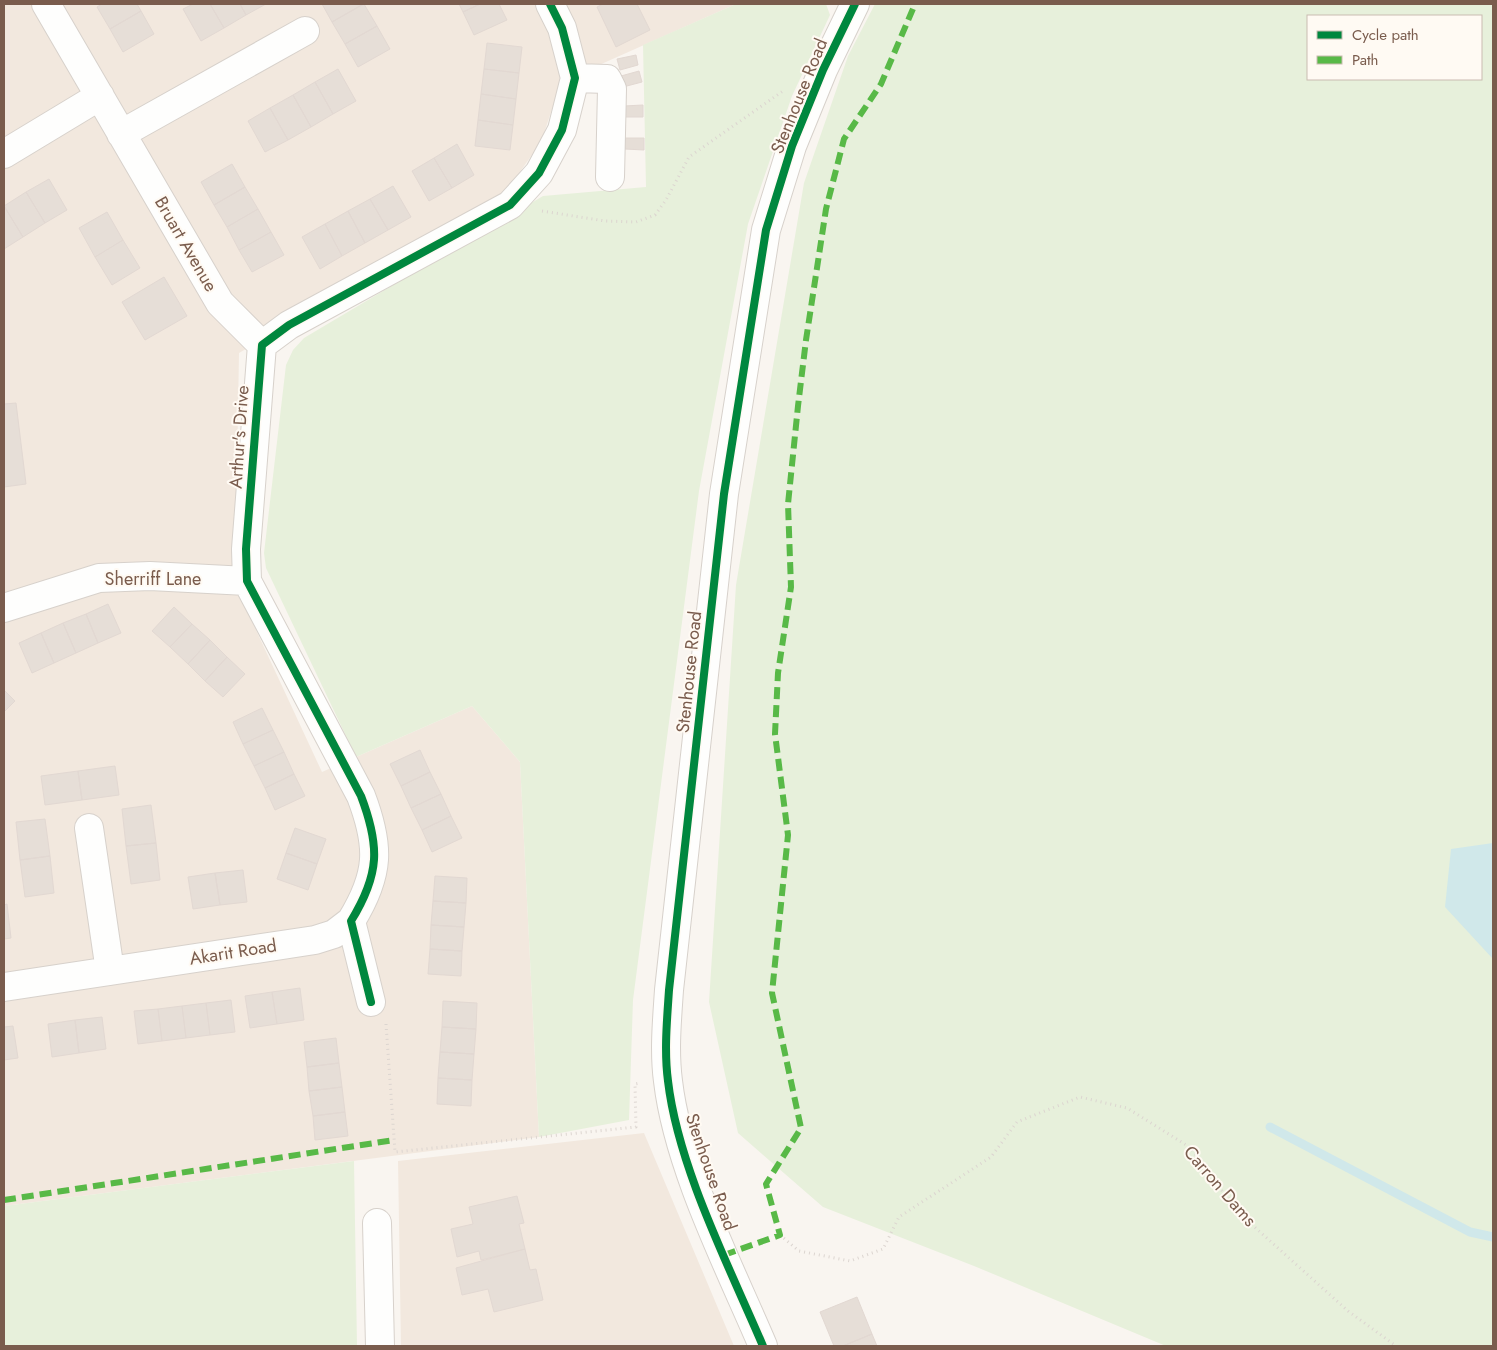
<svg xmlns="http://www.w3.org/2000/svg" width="1497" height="1350" viewBox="0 0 1497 1350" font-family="Jost,sans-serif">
<rect width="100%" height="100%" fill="#f9f5f0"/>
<path fill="#f2e8de" d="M4 4H736L561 82 541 142 500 200 239 353 235 585 322 772 472 706 520 762 539 1137 4 1206Z
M644 1133 734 1346H401L398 1161Z"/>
<path fill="#e7f0db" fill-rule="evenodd" d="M736 4H826L830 15 792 96 748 224 699 491 633 1000 629 1120 539 1137 520 762 472 706 356 757 266 568 264 553 286 365 293 350 304 338 543 196 646 187 643 45Z
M875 4H1493V1346H1166L974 1266 823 1207 738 1133 709 1002 736 585 804 183 848 56ZM1308 16H1481V79H1308Z
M354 1161 357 1346H4V1206Z"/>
<path fill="#d0e8ea" d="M1493 843V959L1445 907 1451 849Z"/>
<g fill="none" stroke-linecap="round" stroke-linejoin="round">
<path stroke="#d0e8ea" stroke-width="9" d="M1270 1127 1470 1232 1493 1237"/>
</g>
<path fill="#e6ded7" stroke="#e2d8d2" d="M102 4H137L141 11 110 29 97 7Z
M193 4H210L224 28 201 41 183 9Z
M210 4H240L246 15 224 28Z
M240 4H266L246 15Z
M322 4H363L332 22Z
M364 4 377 26 345 44 332 22Z
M459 4H480L463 12Z
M480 4H499L507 20 474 35 463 12Z
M603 4H637L650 30 616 47 597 7Z
M141 11 154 34 123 52 110 29Z
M377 26 390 49 358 67 345 44Z
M487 43 522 47 519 73 484 69Z
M636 55 638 65 620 70 617 59Z
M338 69 356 101 333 114 315 82Z
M484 69 519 73 516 99 481 94Z
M639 71 642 82 623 87 621 76Z
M315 82 333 114 311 127 293 95Z
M481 94 516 99 513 125 478 120Z
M293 95 311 127 288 140 270 108Z
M643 105V117H624V106Z
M270 108 288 140 265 152 248 121Z
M478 120 513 125 510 150 475 146Z
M625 138H644V150L625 149Z
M457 144 474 175 452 188 434 158Z
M434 158 452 188 429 201 412 171Z
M232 164 245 187 214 205 201 182Z
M49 179 67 210 45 223 26 192Z
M393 186 411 217 388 230 370 199Z
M245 187 258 209 227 227 214 205Z
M26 192 45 223 23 237 4 206Z
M370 199 388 230 365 243 348 211Z
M4 206 23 237 4 249Z
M258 209 271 232 239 250 227 227Z
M348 211 365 243 342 256 325 224Z
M107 212 123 240 95 257 79 228Z
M325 224 342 256 320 269 302 237Z
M271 232 284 255 252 272 239 250Z
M123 240 140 268 112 285 95 257Z
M164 277 187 316 145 340 122 302Z
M16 403 26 484 4 487V404Z
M108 604 121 633 98 643 86 614Z
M174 607 192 624 170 647 152 631Z
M86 614 98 643 76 653 63 623Z
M63 623 76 653 54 663 41 633Z
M192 624 210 640 188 664 170 647Z
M41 633 54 663 32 673 19 643Z
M210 640 227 657 205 681 188 664Z
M227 657 245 674 223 697 205 681Z
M4 690 15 701 4 712Z
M262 708 273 730 243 744 233 722Z
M273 730 284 752 254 766 243 744Z
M420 750 430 772 401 786 390 764Z
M284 752 294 774 265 788 254 766Z
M115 766 119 795 82 800 78 771Z
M78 771 82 800 45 805 41 776Z
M430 772 441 794 411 808 401 786Z
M294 774 305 796 275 810 265 788Z
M441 794 451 816 422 830 411 808Z
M151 805 156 843 126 846 122 809Z
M451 816 462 838 432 852 422 830Z
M45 819 50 856 20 860 16 822Z
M295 828 326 839 317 864 286 853Z
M156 843 160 880 131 884 126 846Z
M286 853 317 864 308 890 277 879Z
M50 856 54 893 25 897 20 860Z
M243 870 247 902 220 905 215 873Z
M215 873 220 905 193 909 188 877Z
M435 876 467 878 466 903 433 901Z
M433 901 466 903 464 927 431 925Z
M7 904 11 938 4 939V905Z
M431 925 464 927 462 951 430 949Z
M430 949 462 951 461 976 428 974Z
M300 988 304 1020 277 1024 272 992Z
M272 992 277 1024 250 1028 245 996Z
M231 1000 235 1032 210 1035 206 1003Z
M443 1001 477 1003 476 1029 442 1027Z
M206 1003 210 1035 186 1038 182 1006Z
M182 1006 186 1038 162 1041 158 1009Z
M158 1009 162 1041 138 1044 134 1011Z
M102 1017 106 1049 79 1053 75 1020Z
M75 1020 79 1053 52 1057 48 1024Z
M13 1026 18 1058 4 1060V1027Z
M442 1027 476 1029 474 1054 440 1052Z
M336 1038 339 1063 307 1067 304 1042Z
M440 1052 474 1054 472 1080 438 1078Z
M339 1063 342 1087 309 1091 307 1067Z
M438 1078 472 1080 471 1106 437 1104Z
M342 1087 345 1112 313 1116 309 1091Z
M345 1112 348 1136 315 1140 313 1116Z
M517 1196 524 1223 519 1224 525 1249 481 1260 479 1251 457 1257 451 1229 473 1224 469 1207Z
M525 1249 530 1270 536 1269 543 1300 494 1312 488 1289 462 1295 456 1268Z
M857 1297 872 1334 843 1346H834L820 1312Z
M872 1334 877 1346H843Z"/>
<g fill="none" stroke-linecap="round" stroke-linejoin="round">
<g stroke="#d7d1cb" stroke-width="30">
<path id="minor" d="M46 4 220 303 262 345
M575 78 607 79 612 89 610 177
M121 134 305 31
M4 154 100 96
M4 608 99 578 150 576 247 581
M89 828 110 971
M4 987 315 940 334 934 351 921
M371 1002 351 921C380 874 380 846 361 796L247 581 246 549 262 345 289 325 510 205 539 173 562 130 575 78 562 28 550 4
M377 1223 380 1346
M763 1346C729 1266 678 1167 668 1081 664 1051 667 1020 669 990L724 494 766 230 792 146 823 70 855 4"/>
</g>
<path stroke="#dcd5d0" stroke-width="3" stroke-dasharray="1 4" stroke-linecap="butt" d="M542 211 605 221 636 222 655 215 666 200 689 157 783 91
M386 1024 395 1152 636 1127 635 1084 640 1083
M780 1235 799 1251 850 1261 883 1249 899 1217 991 1157 1017 1122 1080 1097 1127 1108 1191 1148 1210 1177 1249 1222 1348 1311 1396 1346"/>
<use href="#minor" stroke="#fefefd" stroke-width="28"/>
<path stroke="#58b947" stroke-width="6" stroke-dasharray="12 6" stroke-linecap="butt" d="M4 1200 394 1140
M724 1255 780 1235 766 1184 801 1128 772 993 788 835 775 734 778 673 791 587 788 504 798 406 806 340 826 209 844 139 881 84 915 4"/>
<g stroke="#fffaf3" stroke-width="11">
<path id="cycleway" d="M371 1002 351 921C380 874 380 846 361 796L247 581 246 549 262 345 289 325 510 205 539 173 562 130 575 78 562 28 550 4
M763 1346C729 1266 678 1167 668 1081 664 1051 667 1020 669 990L724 494 766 230 792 146 823 70 855 4"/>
</g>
<use href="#cycleway" stroke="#00873e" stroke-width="8"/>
</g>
<g text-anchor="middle" stroke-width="4" stroke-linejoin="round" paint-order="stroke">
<g font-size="18" fill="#7a5c4d" stroke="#fffaf3">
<text transform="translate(799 96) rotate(-68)" y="6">Stenhouse Road</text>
<text transform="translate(186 244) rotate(60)" y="6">Bruart Avenue</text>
<text transform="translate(239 437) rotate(-86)" y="6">Arthur's Drive</text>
<text x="153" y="585">Sherriff Lane</text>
<text transform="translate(689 672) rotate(-84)" y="6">Stenhouse Road</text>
<text transform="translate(233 952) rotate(-9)" y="6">Akarit Road</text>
<text transform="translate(711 1172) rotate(71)" y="6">Stenhouse Road</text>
<text transform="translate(1220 1186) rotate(49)" y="6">Carron Dams</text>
</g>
</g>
<rect width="1497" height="1350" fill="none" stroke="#7a5c4d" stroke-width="10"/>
<rect x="1307" y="15" width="175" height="65" fill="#fffaf3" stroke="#cabbb1"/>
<rect x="1317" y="31" width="25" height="8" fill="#00873e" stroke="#cabbb1"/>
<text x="1352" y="40" font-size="15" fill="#7a5c4d">Cycle path</text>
<rect x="1317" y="56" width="25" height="8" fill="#58b947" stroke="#cabbb1"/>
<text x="1352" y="65" font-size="15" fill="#7a5c4d">Path</text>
</svg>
